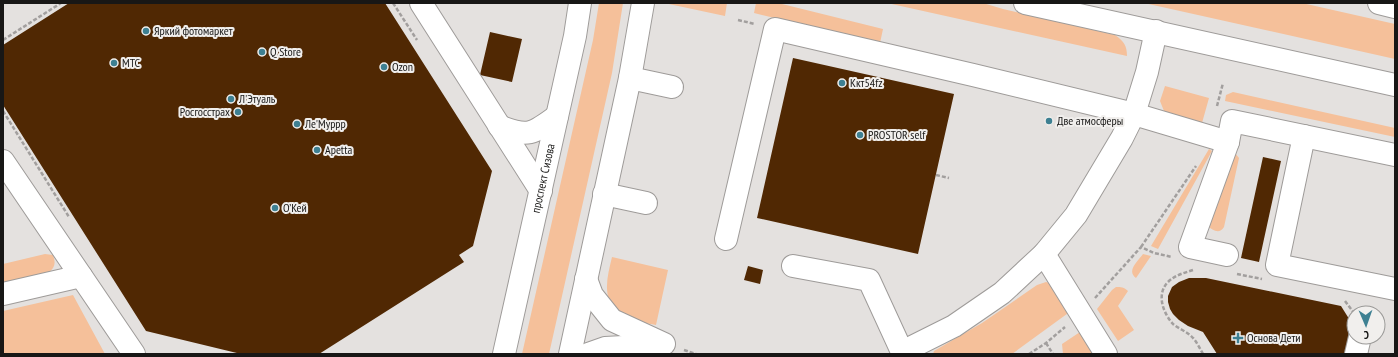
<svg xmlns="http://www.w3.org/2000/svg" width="1398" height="357" viewBox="0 0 1398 357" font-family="'PT Sans Narrow',sans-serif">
<rect width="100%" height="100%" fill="#e4e1df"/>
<path fill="#f5c09a" d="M599 3H623L612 73 549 354H522L593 40Z
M664 3H727L725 16Z
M756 3H778L883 29 880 43 754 13Z
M887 3H983L1003 9 1115 35C1124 41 1127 46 1127 56Z
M1144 3H1302L1395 24V59Z
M1165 86 1209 98 1202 123 1169 114 1164 111 1160 101Z
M1233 92 1395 128V137L1225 101 1226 95Z
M1209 149 1212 151 1158 249 1151 246Z
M1235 153 1239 158 1224 227C1219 235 1213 230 1207 226Z
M45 254 53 255C56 263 55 268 48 273L3 284V264Z
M1143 254 1151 256 1136 278C1126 271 1138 261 1143 254Z
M612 257 668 270 656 325C647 323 636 323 628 319 600 304 606 282 612 257Z
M1046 282 1055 285 1071 311 1012 354H933L934 351 982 323 1037 285Z
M1116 287C1121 287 1124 287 1128 291L1118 306 1134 330 1118 341 1097 309 1112 290Z
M73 295 105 354H3V311Z
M1083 330 1097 354H1063L1062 344Z"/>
<path fill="#502803" d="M69 3H385L492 171 473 246 459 255 464 262 319 354H241L146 331 3 105V45Z
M490 32 522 39 512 82 480 75Z
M793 58 954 94 918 254 757 218Z
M1263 157 1281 161 1259 262 1241 258Z
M748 266 763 270 760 284 744 280Z
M1189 278H1206L1341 306 1351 322 1345 354H1217L1203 332 1188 326 1179 320 1173 314 1170 309 1168 302V296L1172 287 1179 282Z"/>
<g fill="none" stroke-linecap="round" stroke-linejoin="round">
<g stroke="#9e9b99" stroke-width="24">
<g id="minor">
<path d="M421 3 541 191"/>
<path d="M1025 3 1395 85"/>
<path d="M630 78 672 87"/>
<path d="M499 126C528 138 533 134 557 116"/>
<path d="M1304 136 1277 265 1395 289"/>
<path d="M3 161 134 354"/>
<path d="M604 194 646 203"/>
<path d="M726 239 775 29 973 75 1134 114 1228 142"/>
<path d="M1044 254 1106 354"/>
<path d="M1227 255 1190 247 1228 142 1232 121 1395 155"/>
<path d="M793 266 869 280 903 354"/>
<path d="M586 279 592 295 612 320 664 344"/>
<path d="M3 294 81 276"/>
<path d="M902 352 954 326 1002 293 1044 254 1076 215 1122 138 1134 114 1147 72 1156 31"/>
<path id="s1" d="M504 354 575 36 580 3"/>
<path d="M570 354 630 78 643 3"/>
<path d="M588 354 605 348 662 345"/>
<path d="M1356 354 1360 337"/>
</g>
</g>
<g stroke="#9e9b99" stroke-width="24">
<path id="major" d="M1379 3 1395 7"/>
</g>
<path stroke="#a29f9e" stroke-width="2.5" stroke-dasharray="4 2" stroke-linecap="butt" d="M393 3 417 40
M738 20 755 24
M3 40 61 3
M1217 106 1223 83
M3 111 69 217
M936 175 949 178
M1141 247 1196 166
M1193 270C1184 273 1175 275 1168 282 1156 294 1163 313 1173 324 1179 329 1188 332 1193 338 1197 342 1200 349 1203 354
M1237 274 1262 279
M1095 298 1141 247 1154 253 1172 257
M1345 301 1354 313
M1046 343 1053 354
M684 350 696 354
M1029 354 1046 343 1065 327"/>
<use href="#minor" stroke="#fff" stroke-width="22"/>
<use href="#major" stroke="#fff" stroke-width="22"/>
</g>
<g fill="#3e8092" stroke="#f1efed" stroke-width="1.5">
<circle cx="146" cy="31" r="4"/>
<circle cx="262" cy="52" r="4"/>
<circle cx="114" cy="63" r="4"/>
<circle cx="384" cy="67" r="4"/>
<circle cx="842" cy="83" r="4"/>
<circle cx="231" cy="99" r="4"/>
<circle cx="238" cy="112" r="4"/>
<circle cx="1049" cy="121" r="4"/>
<circle cx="297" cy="124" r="4"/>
<circle cx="860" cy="135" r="4"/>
<circle cx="317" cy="150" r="4"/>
<circle cx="275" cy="208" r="4"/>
<path d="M1236 332h4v4h4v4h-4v4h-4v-4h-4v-4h4z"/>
</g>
<g text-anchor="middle" stroke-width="4" stroke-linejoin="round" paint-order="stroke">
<g font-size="12" fill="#181716" stroke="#f1efed" text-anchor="start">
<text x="154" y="35">Яркий фотомаркет</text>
<text x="270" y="56">Q Store</text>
<text x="122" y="67">МТС</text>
<text x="392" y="71">Ozon</text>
<text x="850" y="87">Kкт54fz</text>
<text x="239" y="103">Л'Этуаль</text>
<text x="230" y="116" text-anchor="end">Росгосстрах</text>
<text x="1057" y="125">Две атмосферы</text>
<text x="305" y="128">Ле'Муррр</text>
<text x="868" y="139">PROSTOR self</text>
<text x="325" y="154">Apetta</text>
<text x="283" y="212">О’Кей</text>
<text x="1247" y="342">Основа Дети</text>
</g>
<g font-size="12" fill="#181716" stroke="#f1efed">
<text dy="4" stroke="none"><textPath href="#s1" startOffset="180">проспект Сизова</textPath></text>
</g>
</g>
<rect width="1398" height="357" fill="none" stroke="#181716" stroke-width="8"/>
<g transform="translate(1366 325) rotate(178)"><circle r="19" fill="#f1efed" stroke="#9a9997"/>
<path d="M0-3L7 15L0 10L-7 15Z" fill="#3e8092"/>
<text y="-6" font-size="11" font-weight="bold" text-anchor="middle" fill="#181716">С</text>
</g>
</svg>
